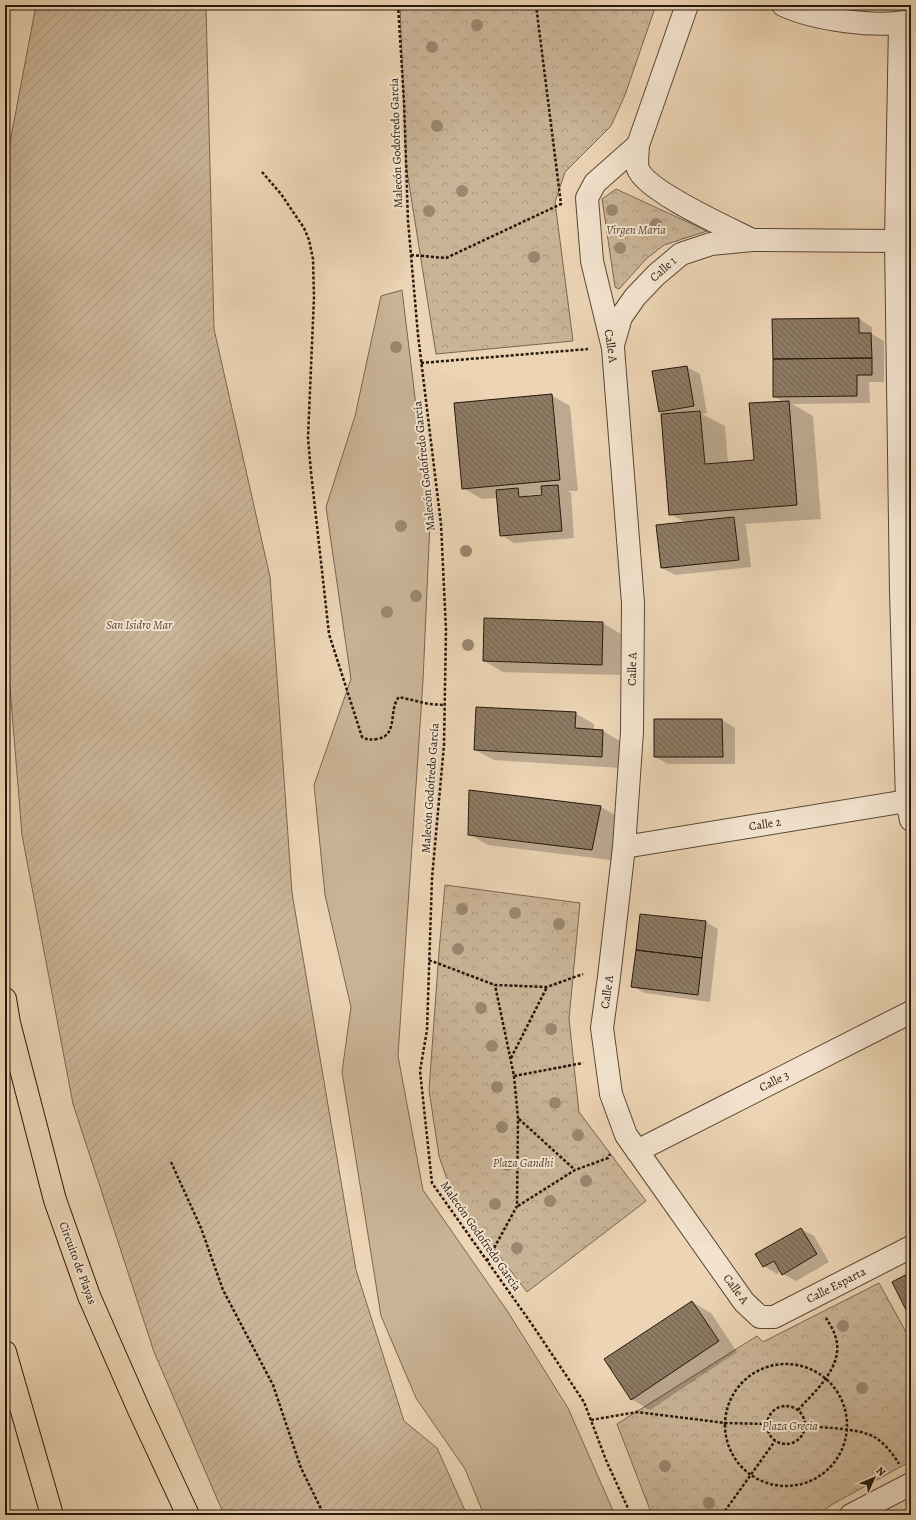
<svg xmlns="http://www.w3.org/2000/svg" width="916" height="1520" viewBox="0 0 916 1520" font-family="Alegreya,serif">
<defs>
<pattern id="park-crowns" width="20" height="18" patternUnits="userSpaceOnUse"><rect width="20" height="18" fill="#cab497"/><path d="M2 6a3 3 0 1 1 6 0M12 15a3 3 0 1 1 6 0" fill="none" stroke="#ad9a81"/></pattern>
<pattern id="garden-furrows" width="10" height="10" patternUnits="userSpaceOnUse"><rect width="10" height="10" fill="#cab497"/><path d="M-1 1l2-2M0 10L10 0M9 11l2-2" fill="none" stroke="#ad9a81"/></pattern>
<pattern id="building-back-hatch" width="6" height="6" patternUnits="userSpaceOnUse"><rect width="6" height="6" fill="#8d7a63"/><path d="M-1 5l2 2M0 0l6 6M5-1l2 2" fill="none" stroke="#736350"/></pattern>
</defs>
<rect width="100%" height="100%" fill="#ecd4b4"/>
<filter id="stains"><feTurbulence type="fractalNoise" baseFrequency=".005" numOctaves="4"/><feColorMatrix values="0 0 0 0 .2 0 0 0 0 .09 0 0 0 0 .02 0 0 0 .5 -.17"/></filter>
<radialGradient id="worn" r=".72"><stop offset=".6" stop-color="#630" stop-opacity="0"/><stop offset="1" stop-color="#630" stop-opacity=".3"/></radialGradient>
<path fill="#cab497" stroke="#786652" d="M402 290 430 522 423 681 398 1056 423 1190 508 1312 568 1408 615 1515H484L465 1469 416 1398 381 1316 342 1072 351 1007 325 895 314 785 351 679 326 507 355 416 381 296Z"/>
<path fill="url(#park-crowns)" stroke="#786652" d="M400 5H656L625 95 611 126 565 172 555 202 573 341 436 354 406 165Z
M856 5H911V7L895 9Z
M616 189 707 231 664 245 646 259 619 289 615 287 602 199Z
M445 885 580 903 569 1019 579 1112 646 1201 527 1292 452 1194 439 1156 429 1090 439 952Z
M879 1283 911 1341V1461L831 1505 818 1515H652L617 1424 757 1336 763 1342Z"/>
<path fill="url(#garden-furrows)" stroke="#786652" d="M36 5H206L214 329 270 577 292 893 356 1270 404 1421 437 1448 467 1515H224L154 1352 73 1104 22 835 5 626V169Z"/>
<path fill="#0003" fill-rule="evenodd" d="M859 319 872 327V334L884 341V382H869L870 403 792 404 813 416 821 519 744 524 746 526 751 567 675 575 662 568 687 523 670 514 666 415 660 411 653 372 687 367 700 374 707 413 702 414 725 426 728 463 755 461 784 402 774 397Z
M551 395 570 406 578 491H568L571 493 574 538 514 543 501 535 498 498 482 499 463 488ZM543 494V496L531 497 528 495Z
M602 623 621 634 620 675 503 672 484 661Z
M575 713 594 724V730L603 731 622 742 620 768 494 760 475 750Z
M722 720 735 728V764H668L655 757Z
M470 791 601 807 620 818 611 860 488 845 469 834Z
M706 922 718 929 710 1002 645 993 632 986Z
M801 1229 814 1236 829 1262 796 1281 783 1274 781 1271 777 1274 764 1266Z
M692 1302 711 1313 737 1352 650 1410 631 1399Z"/>
<path fill="url(#building-back-hatch)" stroke="#26190c" d="M859 318V333H871L872 358 773 359 772 319Z
M872 358V375H857V396L773 397V359Z
M687 366 694 406 659 412 652 371Z
M552 394 560 480 462 489 454 403Z
M789 401 797 505 669 515 661 414 700 411 705 464 754 460 749 403Z
M558 485 562 531 500 536 496 490 518 488 519 497 542 495 541 486Z
M734 517 739 560 661 568 656 525Z
M484 618 603 622 602 665 483 661Z
M476 707 576 712 575 728 603 730 602 757 474 750Z
M654 719H722L723 757H654Z
M469 790 601 806 592 850 468 835Z
M640 914 706 921 702 958 636 950Z
M636 950 702 958 698 995 631 987Z
M801 1228 817 1254 782 1275 774 1261 763 1267 755 1254Z
M911 1272V1320L892 1282Z
M692 1301 719 1341 631 1400 604 1359Z"/>
<g fill="none" stroke-linecap="round" stroke-linejoin="round">
<g stroke="#584836" stroke-width="24">
<path id="minor" d="M687 5 638 145 595 183 587 198 592 261 613 348 633 603 632 732 624 847 609 977 602 1028 611 1094 626 1135 744 1302 760 1317H774L911 1247
M783 5C815 20 876 28 911 21
M900 24 896 241 901 593 907 801 911 820
M638 145C638 152 636 163 638 169 647 192 729 228 752 240
M613 345 621 317 635 297 656 275 681 254 711 244 752 240 896 241
M624 847 907 801
M637 1151 911 1012
M851 1515 911 1484"/>
</g>
<g stroke="#26190c" stroke-width="24">
<path id="highway" d="M5 999 9 1023 55 1200 89 1296 139 1410 188 1515
M5 1352 52 1515"/>
</g>
<path stroke="#26190c" stroke-width="2.5" stroke-dasharray="3 2" stroke-linecap="butt" d="M398 5 404 102 408 221 418 335 441 524 446 630 444 745 432 878 427 1030 420 1071 432 1183 531 1323 584 1402 606 1460 631 1515
M262 172 281 194 304 228 309 240 313 259 314 297 308 438 311 472 329 634 362 737C368 740 371 740 377 739 399 736 388 709 399 697L429 704 444 705
M411 255 446 258 561 204 536 5
M421 363 588 349
M429 960 495 985 547 987 583 974
M511 1058 547 987
M514 1076 583 1063
M519 1119 575 1170
M171 1162 201 1228 223 1290 273 1385 301 1468 324 1515
M518 1206 575 1170 608 1158 610 1154
M487 1261 517 1206 518 1118 514 1076 495 985
M725 1425a61 61 0 1 1 122 0a61 61 0 1 1-122 0Z
M767 1425a19 19 0 1 1 38 0a19 19 0 1 1-38 0Z
M798 1410C815 1391 846 1365 835 1335 833 1329 829 1323 826 1318
M591 1420 637 1412 725 1423 768 1424
M805 1426C824 1428 861 1428 876 1438 885 1444 894 1455 899 1464
M722 1515 775 1441"/>
<use href="#minor" stroke="#f3e3ce" stroke-width="22"/>
<use href="#highway" stroke="#ecd4b4" stroke-width="22"/>
</g>
<g fill="#9a876f">
<circle cx="477" cy="25" r="6"/>
<circle cx="432" cy="47" r="6"/>
<circle cx="437" cy="126" r="6"/>
<circle cx="462" cy="191" r="6"/>
<circle cx="612" cy="210" r="6"/>
<circle cx="429" cy="211" r="6"/>
<circle cx="656" cy="224" r="6"/>
<circle cx="620" cy="248" r="6"/>
<circle cx="534" cy="257" r="6"/>
<circle cx="396" cy="347" r="6"/>
<circle cx="401" cy="526" r="6"/>
<circle cx="466" cy="551" r="6"/>
<circle cx="416" cy="596" r="6"/>
<circle cx="387" cy="612" r="6"/>
<circle cx="468" cy="645" r="6"/>
<circle cx="462" cy="909" r="6"/>
<circle cx="515" cy="913" r="6"/>
<circle cx="559" cy="924" r="6"/>
<circle cx="458" cy="949" r="6"/>
<circle cx="481" cy="1008" r="6"/>
<circle cx="551" cy="1029" r="6"/>
<circle cx="492" cy="1046" r="6"/>
<circle cx="497" cy="1087" r="6"/>
<circle cx="555" cy="1103" r="6"/>
<circle cx="502" cy="1127" r="6"/>
<circle cx="578" cy="1135" r="6"/>
<circle cx="507" cy="1165" r="6"/>
<circle cx="586" cy="1181" r="6"/>
<circle cx="550" cy="1201" r="6"/>
<circle cx="495" cy="1204" r="6"/>
<circle cx="517" cy="1248" r="6"/>
<circle cx="843" cy="1326" r="6"/>
<circle cx="862" cy="1388" r="6"/>
<circle cx="665" cy="1466" r="6"/>
<circle cx="709" cy="1503" r="6"/>
</g>
<g text-anchor="middle" stroke-width="4" stroke-linejoin="round" paint-order="stroke">
<g font-size="12" fill="#26190c" stroke="#f3e3ce">
<text transform="translate(396 143) rotate(-92)" y="4">Malecón Godofredo García</text>
<text transform="translate(663 269) rotate(-42)" y="4">Calle 1</text>
<text transform="translate(611 346) rotate(81)" y="4">Calle A</text>
<text transform="translate(424 466) rotate(-96)" y="4">Malecón Godofredo García</text>
<text transform="translate(632 669) rotate(-89)" y="4">Calle A</text>
<text transform="translate(430 788) rotate(-86)" y="4">Malecón Godofredo García</text>
<text transform="translate(765 824) rotate(-9)" y="4">Calle 2</text>
<text transform="translate(607 992) rotate(-82)" y="4">Calle A</text>
<text transform="translate(774 1081) rotate(-27)" y="4">Calle 3</text>
<text transform="translate(481 1236) rotate(55)" y="4">Malecón Godofredo García</text>
<text transform="translate(78 1263) rotate(70)" y="4">Circuito de Playas</text>
<text transform="translate(836 1285) rotate(-27)" y="4">Calle Esparta</text>
<text transform="translate(736 1289) rotate(53)" y="4">Calle A</text>
</g>
<g font-size="12" font-style="italic" fill="#574836" stroke="#f3e3ce">
<text x="636" y="234">Virgen Maria</text>
<text x="139" y="629">San Isidro Mar</text>
<text x="523" y="1167">Plaza Gandhi</text>
<text x="790" y="1430">Plaza Grecia</text>
</g>
</g>
<rect width="916" height="1520" fill="none" stroke="#ecd4b4" stroke-width="20"/>
<rect x="6" y="6" width="904" height="1508" fill="none" stroke="#26190c" stroke-width="2"/>
<rect x="10" y="10" width="896" height="1500" fill="none" stroke="#26190c"/>
<g transform="translate(874 1478) rotate(46)" stroke="#f3e3ce" stroke-width="3" paint-order="stroke">
<path d="M0-3L7 15L0 10L-7 15Z" fill="#26190c"/>
<text y="-6" font-size="11" font-weight="bold" text-anchor="middle" fill="#26190c">N</text>
</g>
<rect width="100%" height="100%" filter="url(#stains)"/>
<rect width="100%" height="100%" fill="url(#worn)"/>
</svg>
